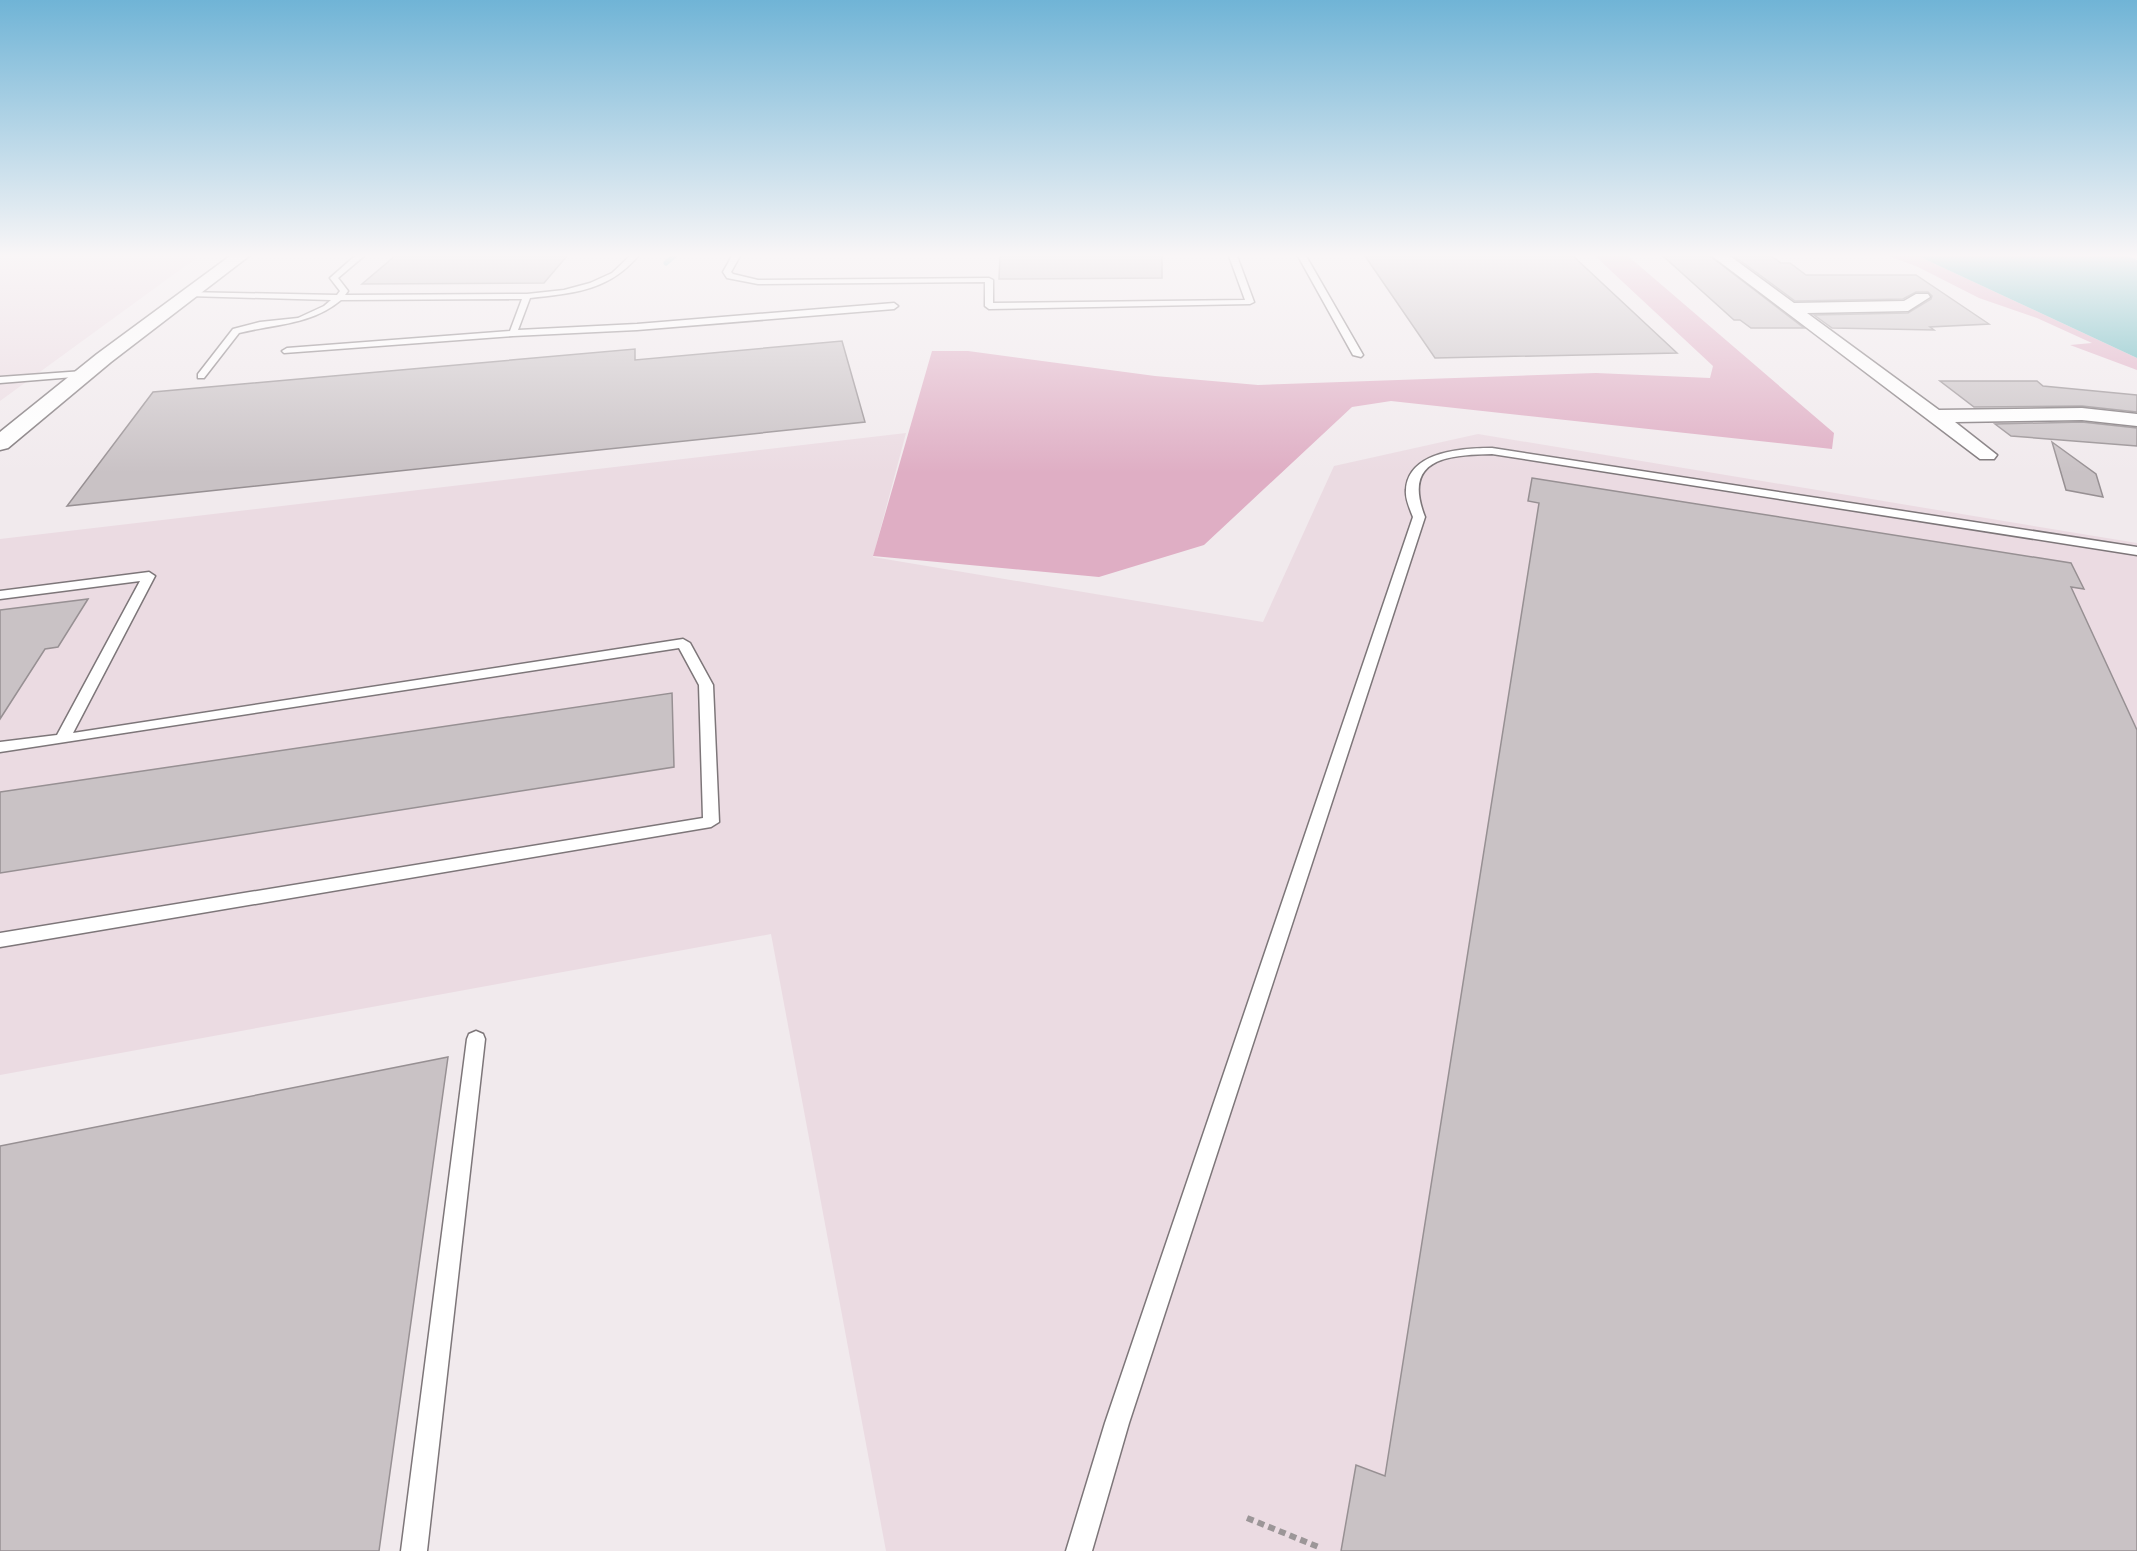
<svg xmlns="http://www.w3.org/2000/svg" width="2137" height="1551" viewBox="0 0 2137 1551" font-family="'Varela Round',sans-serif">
<rect width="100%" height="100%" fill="#f1eaed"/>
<path fill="#ebdbe2" d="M0 256H199L0 401Z
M906 433 873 557 1263 622 1334 466 1478 434 2137 543V1551H886L771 934 0 1075V539Z"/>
<path fill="#dfaec4" d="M1595 256H1628L1834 433 1832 449 1391 401 1352 407 1204 545 1099 577 873 556 932 351H968L1155 376 1258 385 1596 373 1710 378 1713 366Z
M1889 256H1918L2137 358V370L2070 345 2092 343 2037 318 1979 298 1918 267Z"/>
<path fill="#5db5bb" d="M1918 256H2128L2137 260V358Z"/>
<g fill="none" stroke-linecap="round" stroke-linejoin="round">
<path stroke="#5db5bb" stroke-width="5" d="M666 263 674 256"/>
</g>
<path fill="#c9c2c5" stroke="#979093" stroke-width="1.5" d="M395 256H567L544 283 362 284Z
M1000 256H1162V278L999 279Z
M1365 256H1573L1677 353 1435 358Z
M1663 256H1710L1804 328H1751L1740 320H1734Z
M1734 256H1771L1781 263H1790L1806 275H1916L1989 324 1930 327 1934 330 1832 328 1814 315 1908 313 1931 299 1932 296 1928 292H1916L1903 299 1795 301Z
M842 341 865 422 67 506 153 392 635 349V360Z
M1940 381H2037L2043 386 2137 395V412L2082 406 1974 407Z
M2082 422 2137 428V446L2011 436 1995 424Z
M2052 442 2096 474 2103 497 2066 490Z
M1532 478 2071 563 2084 589 2071 587 2137 730V1551H1341L1356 1465 1385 1476 1539 503 1528 501Z
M88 599 58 647 45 649 0 719V610Z
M672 693 674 767 0 873V792Z
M448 1057 379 1551H0V1146Z"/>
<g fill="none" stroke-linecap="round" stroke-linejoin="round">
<g stroke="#7d7679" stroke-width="3">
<path id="lane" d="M355 256H364L338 278 348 291 345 295 527 294 564 290 590 283 612 273 630 256H638C608 291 574 293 530 298L518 330 637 324 894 303 898 306 894 309 637 330 513 336 284 353 282 351 287 348 510 331 522 299 341 300C311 325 275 324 239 333L204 378H198V374L233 329 260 322 298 318 324 306 331 300 189 296 185 294 186 292 337 295 340 291 330 278Z
M732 256H740L731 272 733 274 758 280 989 278 993 280V303L1245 300 1229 256H1237L1254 302 1250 304 989 309 985 306V282L758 284 727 278 723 272Z
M1298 256H1306L1363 355 1361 357 1353 355Z
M83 371 86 372V376L0 383V377Z
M1492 448 2137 547V555L1492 454C1446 455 1402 459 1425 517L1129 1423 1092 1551H1066L1105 1423 1413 517C1410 509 1405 499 1406 490 1408 451 1463 448 1492 448Z
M149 572 155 576 73 733 683 639 690 643 713 685 719 822 711 827 0 947V933L703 818 699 685 679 648 0 752V742L57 735 140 581 0 599V591Z
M476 1031 483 1034 485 1039 427 1551H401L467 1039 469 1034Z"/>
</g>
<g stroke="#7d7679" stroke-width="3">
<path id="street" d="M1712 256H1730L1794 303 1904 301 1916 294H1928L1930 297 1908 311 1807 313 1939 410 2082 408 2137 414V426L2082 420 1955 422 1997 455 1994 459H1980Z"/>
</g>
<g stroke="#7d7679" stroke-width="3">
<path id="primary" d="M230 256H249L111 362 8 448 0 450V432L97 354Z"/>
</g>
<path stroke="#9c9698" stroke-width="6" stroke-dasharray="7 4.5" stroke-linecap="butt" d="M1247 1518 1321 1548"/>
<use href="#lane" fill="#fff" fill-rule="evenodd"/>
<use href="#street" fill="#fff" fill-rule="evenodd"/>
<use href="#primary" fill="#fff" fill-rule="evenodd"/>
</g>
<linearGradient id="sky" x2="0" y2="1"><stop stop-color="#70b4d6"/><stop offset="0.54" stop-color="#f9f6f7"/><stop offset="1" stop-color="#f9f6f7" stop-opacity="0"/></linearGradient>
<rect width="2137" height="473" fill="url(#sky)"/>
</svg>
